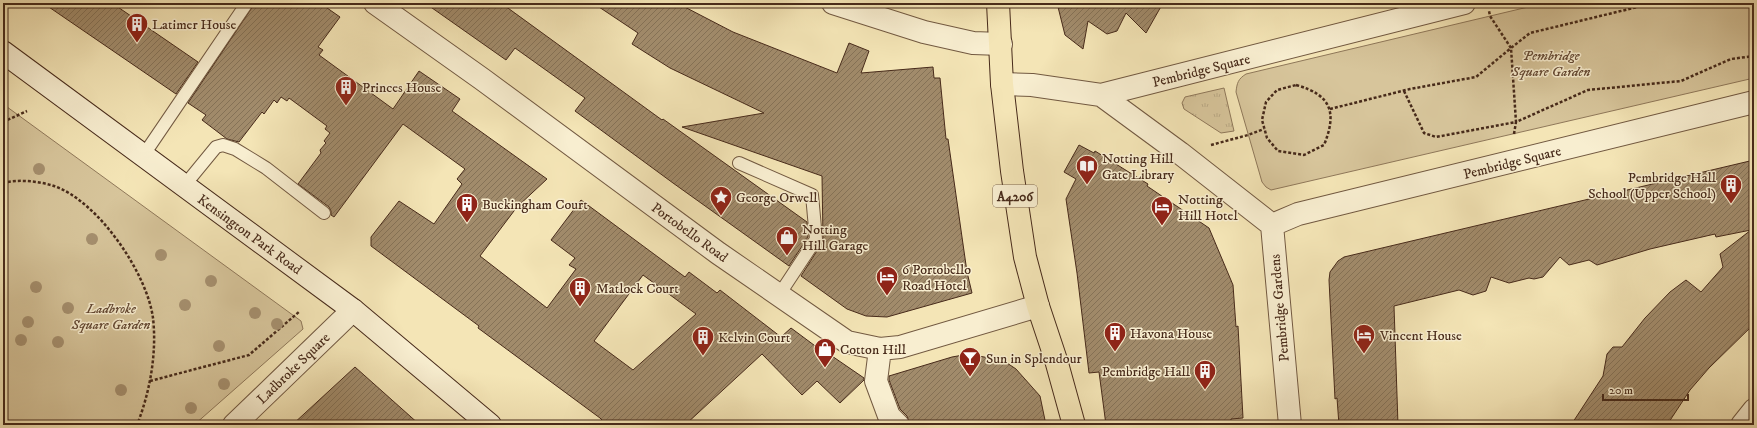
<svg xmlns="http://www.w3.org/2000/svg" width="1757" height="428" viewBox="0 0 1757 428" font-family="'IM FELL DW Pica',serif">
<defs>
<pattern id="grass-tufts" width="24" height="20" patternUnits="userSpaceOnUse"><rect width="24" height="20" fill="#d7c59b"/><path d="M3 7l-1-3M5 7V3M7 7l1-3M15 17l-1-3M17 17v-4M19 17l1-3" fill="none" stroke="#baa985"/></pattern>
<pattern id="building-hatch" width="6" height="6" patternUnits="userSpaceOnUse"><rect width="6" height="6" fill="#a18b6b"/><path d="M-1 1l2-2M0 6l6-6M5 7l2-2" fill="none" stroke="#857257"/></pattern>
</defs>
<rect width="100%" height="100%" fill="#f4e5b6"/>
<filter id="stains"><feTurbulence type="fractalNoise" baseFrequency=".005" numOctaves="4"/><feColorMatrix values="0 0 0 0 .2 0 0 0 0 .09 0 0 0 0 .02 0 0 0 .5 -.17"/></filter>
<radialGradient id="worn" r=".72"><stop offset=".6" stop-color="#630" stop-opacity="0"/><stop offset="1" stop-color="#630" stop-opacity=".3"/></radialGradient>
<path fill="url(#grass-tufts)" stroke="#8f785a" d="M1224 88 1234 131 1221 133 1184 109 1182 103 1185 97Z"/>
<path fill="#d7c59b" stroke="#8f785a" d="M1545 3H1754V78L1271 190 1266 187 1262 182 1236 92C1237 83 1238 79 1246 74Z
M3 104 301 321 303 329 194 425H3Z"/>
<path fill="url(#building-hatch)" stroke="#472a1a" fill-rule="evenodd" d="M43 3H112L198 62 176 94Z
M255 3H320L340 17 318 47 323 50 319 55 393 109 419 71 460 99 452 111 547 179 517 207 480 256 547 308 576 269 569 265 575 258 551 240 581 200 685 277 689 272 717 293 720 290 781 337 791 328 826 354H829L864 378V380L840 403 817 381 802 395 762 354 685 425H607L600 418 478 328 479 326 371 246V237L399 201 434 224 462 184 457 179 465 169 403 124 334 217 331 215V211L329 207 298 184 321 153 320 150 326 143 324 141 330 133 325 129 327 126 289 98 287 101 281 97 277 103 274 100 264 114 262 112 239 142 227 139 202 120 206 115 188 103ZM643 275 696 314 633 370 594 341Z
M425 3H501L662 120 663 119 807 222 808 237 789 266 673 183 575 111 585 98 515 48 506 60Z
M593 3H677L733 32 837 73 849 43 869 51 861 73 933 67 934 78H940L946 139H948L967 272 972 293 887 317 866 316 847 309 801 276 822 243 823 239 822 176 682 127 764 113 670 68 632 44 638 33Z
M1057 3H1163L1146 33 1126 13 1117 31 1107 34 1088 21 1083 49 1065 35Z
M1079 145 1094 153 1095 151 1148 184 1147 186 1209 228 1233 285 1236 327 1238 326 1243 418 1231 419V425H1206V422L1161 425H1106L1099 372 1089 373 1077 273 1066 199 1076 179 1064 172Z
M1754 160V324L1709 368 1690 390 1667 425H1571L1603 376 1607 354 1613 347H1622L1645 318 1670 292 1686 280 1701 292 1723 267 1720 254 1751 230 1716 237 1715 234 1650 249 1597 265 1589 260 1569 265 1560 257 1543 277 1534 279 1529 278 1509 283 1491 277 1486 291 1473 295 1459 290 1394 306 1398 425H1339L1337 398 1335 399 1329 280 1330 272 1338 261 1344 257Z
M969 354 1004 361 1016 369 1040 396 1046 425H910L907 416 900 409 889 380V376L952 357Z
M355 367 420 425H292Z"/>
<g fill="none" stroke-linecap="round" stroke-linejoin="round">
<g stroke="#725941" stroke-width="14">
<path id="service" d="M143 156 247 3
M739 163 812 195 816 239 779 295
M184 186 216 147 223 145 235 149 266 168 324 213"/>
</g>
<g stroke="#725941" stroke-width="24">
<path id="minor" d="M375 3 482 79 718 253 847 342 880 349 900 347 1038 306
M833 3 924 32 973 43 1001 44
M1002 84 1032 85 1101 95 1464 3
M1101 95 1180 153 1272 225 1290 425
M1272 225 1298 214 1754 102
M880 349 876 381 889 416 898 425
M234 425 353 310
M1742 425 1754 410"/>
</g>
<g stroke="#472a1a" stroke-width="24">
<path id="secondary" d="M3 52 353 310 490 425"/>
</g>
<g stroke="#472a1a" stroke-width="24">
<path id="primary" d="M998 3 1002 84 1012 171 1025 257 1038 306 1056 360 1074 425"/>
</g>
<path stroke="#472a1a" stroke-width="2.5" stroke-dasharray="3 2" stroke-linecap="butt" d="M1296 85C1332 95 1337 113 1324 145L1304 155 1278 151 1267 138 1262 120 1266 102 1277 90Z
M1404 91 1424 133 1436 137 1516 122 1511 48 1530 33 1654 3
M1330 109 1410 89 1476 77 1511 48 1490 16 1489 11
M3 122 27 111
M1514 134 1516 122 1588 90 1681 81 1731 59 1754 56
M1211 145 1248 135 1264 129
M3 183C19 179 38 181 54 186 98 201 147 273 153 318 157 353 150 392 137 425
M150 381 249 355 300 311"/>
<use href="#service" stroke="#f8eed0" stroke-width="12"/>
<use href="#minor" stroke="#f8eed0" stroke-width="22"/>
<use href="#secondary" stroke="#f8eed0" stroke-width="22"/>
<use href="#primary" stroke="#f4e5b6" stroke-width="22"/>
</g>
<g fill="#a58f6e">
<circle cx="39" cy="169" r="6"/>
<circle cx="92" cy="239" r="6"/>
<circle cx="161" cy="255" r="6"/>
<circle cx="211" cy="281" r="6"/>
<circle cx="36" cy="287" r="6"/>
<circle cx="185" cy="305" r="6"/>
<circle cx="68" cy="308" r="6"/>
<circle cx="255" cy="313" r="6"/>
<circle cx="28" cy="322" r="6"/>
<circle cx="277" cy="324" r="6"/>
<circle cx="21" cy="340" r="6"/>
<circle cx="58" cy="342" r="6"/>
<circle cx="219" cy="346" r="6"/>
<circle cx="224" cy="384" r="6"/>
<circle cx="121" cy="390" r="6"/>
<circle cx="191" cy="408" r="6"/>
</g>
<defs>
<g id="building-pin" transform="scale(1.15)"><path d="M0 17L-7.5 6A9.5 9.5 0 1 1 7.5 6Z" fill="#8f2418" stroke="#f8eed0"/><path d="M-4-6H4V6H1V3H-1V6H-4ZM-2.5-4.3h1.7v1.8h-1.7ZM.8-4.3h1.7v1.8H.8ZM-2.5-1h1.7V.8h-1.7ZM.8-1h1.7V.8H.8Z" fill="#fff"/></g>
<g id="library-pin" transform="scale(1.15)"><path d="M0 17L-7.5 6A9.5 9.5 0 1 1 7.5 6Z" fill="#8f2418" stroke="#f8eed0"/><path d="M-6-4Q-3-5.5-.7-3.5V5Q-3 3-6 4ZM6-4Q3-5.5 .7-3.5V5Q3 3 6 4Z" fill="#fff"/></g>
<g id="sight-pin" transform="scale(1.15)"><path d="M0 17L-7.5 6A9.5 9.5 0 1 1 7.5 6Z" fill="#8f2418" stroke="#f8eed0"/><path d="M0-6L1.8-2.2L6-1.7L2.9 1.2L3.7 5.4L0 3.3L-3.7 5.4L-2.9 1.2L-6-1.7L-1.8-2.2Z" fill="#fff"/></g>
<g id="hotel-pin" transform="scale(1.15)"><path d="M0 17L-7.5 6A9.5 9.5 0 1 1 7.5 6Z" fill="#8f2418" stroke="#f8eed0"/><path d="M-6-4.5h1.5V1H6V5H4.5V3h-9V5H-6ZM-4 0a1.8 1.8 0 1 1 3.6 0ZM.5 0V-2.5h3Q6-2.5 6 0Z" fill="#fff"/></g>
<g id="shop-pin" transform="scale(1.15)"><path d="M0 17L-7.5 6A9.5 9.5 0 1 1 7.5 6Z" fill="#8f2418" stroke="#f8eed0"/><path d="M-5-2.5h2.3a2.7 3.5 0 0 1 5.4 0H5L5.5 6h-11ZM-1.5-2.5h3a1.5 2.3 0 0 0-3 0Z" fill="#fff"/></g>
<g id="bar-pin" transform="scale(1.15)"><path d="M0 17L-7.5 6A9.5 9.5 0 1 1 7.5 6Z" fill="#8f2418" stroke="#f8eed0"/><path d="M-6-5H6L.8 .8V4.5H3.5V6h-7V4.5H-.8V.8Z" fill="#fff"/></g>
</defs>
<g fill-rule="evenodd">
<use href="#building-pin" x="137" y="24"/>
<use href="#building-pin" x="346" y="87"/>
<use href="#library-pin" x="1087" y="166"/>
<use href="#building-pin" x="1731" y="185"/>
<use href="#sight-pin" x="721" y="197"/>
<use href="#building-pin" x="467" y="204"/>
<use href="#hotel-pin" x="1162" y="207"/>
<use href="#shop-pin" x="787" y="237"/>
<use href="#hotel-pin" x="887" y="277"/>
<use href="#building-pin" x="580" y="288"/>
<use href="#building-pin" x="1115" y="333"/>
<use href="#hotel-pin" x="1364" y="335"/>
<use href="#building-pin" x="703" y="337"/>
<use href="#shop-pin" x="825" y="349"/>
<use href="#bar-pin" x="970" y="358"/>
<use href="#building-pin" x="1205" y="371"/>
</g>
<g text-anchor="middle" stroke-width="3" stroke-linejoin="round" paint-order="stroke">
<rect fill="#f8eed0" stroke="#7c6551" stroke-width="1" x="993" y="185" width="44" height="22" rx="3"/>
<g font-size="13" font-weight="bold" fill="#472a1a">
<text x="1015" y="201">A4206</text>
</g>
<g font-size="14" fill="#472a1a" stroke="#f8eed0" text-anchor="start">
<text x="152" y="29">Latimer House</text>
<text x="362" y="92">Princes House</text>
<text x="1102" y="163">Notting Hill<tspan x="1102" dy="16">Gate Library</tspan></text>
<text x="1716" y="182" text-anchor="end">Pembridge Hall<tspan x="1716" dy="16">School (Upper School)</tspan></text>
<text x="736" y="202">George Orwell</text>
<text x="1178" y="204">Notting<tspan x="1178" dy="16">Hill Hotel</tspan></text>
<text x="482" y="209">Buckingham Court</text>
<text x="802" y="234">Notting<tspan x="802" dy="16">Hill Garage</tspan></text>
<text x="902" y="274">6 Portobello<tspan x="902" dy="16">Road Hotel</tspan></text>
<text x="596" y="293">Matlock Court</text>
<text x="1130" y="338">Havona House</text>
<text x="1380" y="340">Vincent House</text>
<text x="718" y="342">Kelvin Court</text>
<text x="840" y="354">Cotton Hill</text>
<text x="986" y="363">Sun in Splendour</text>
<text x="1190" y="376" text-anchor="end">Pembridge Hall</text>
</g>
<g font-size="14" font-style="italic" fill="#644934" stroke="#f8eed0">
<text x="1551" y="60">Pembridge<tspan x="1551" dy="16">Square Garden</tspan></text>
<text x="111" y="313">Ladbroke<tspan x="111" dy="16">Square Garden</tspan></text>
</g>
<g font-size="14" fill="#472a1a" stroke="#f8eed0">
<text transform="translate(1201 70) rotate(-14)" y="5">Pembridge Square</text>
<text transform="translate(1512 162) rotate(-14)" y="5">Pembridge Square</text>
<text transform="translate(690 232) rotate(36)" y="5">Portobello Road</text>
<text transform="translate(250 234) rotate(36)" y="5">Kensington Park Road</text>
<text transform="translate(1279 308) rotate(-95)" y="5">Pembridge Gardens</text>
<text transform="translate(293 368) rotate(-44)" y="5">Ladbroke Square</text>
</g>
</g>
<rect width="1757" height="428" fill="none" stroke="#f4e5b6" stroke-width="16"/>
<rect x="4" y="4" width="1749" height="420" fill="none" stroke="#472a1a" stroke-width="2"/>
<rect x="8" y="8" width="1741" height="412" fill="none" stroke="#472a1a"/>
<path d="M1603 394v6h85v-6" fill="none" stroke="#472a1a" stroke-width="2"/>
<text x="1609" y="394" font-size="12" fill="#472a1a" stroke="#f8eed0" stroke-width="3" paint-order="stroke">20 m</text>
<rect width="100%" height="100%" filter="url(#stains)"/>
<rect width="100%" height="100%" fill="url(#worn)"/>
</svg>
